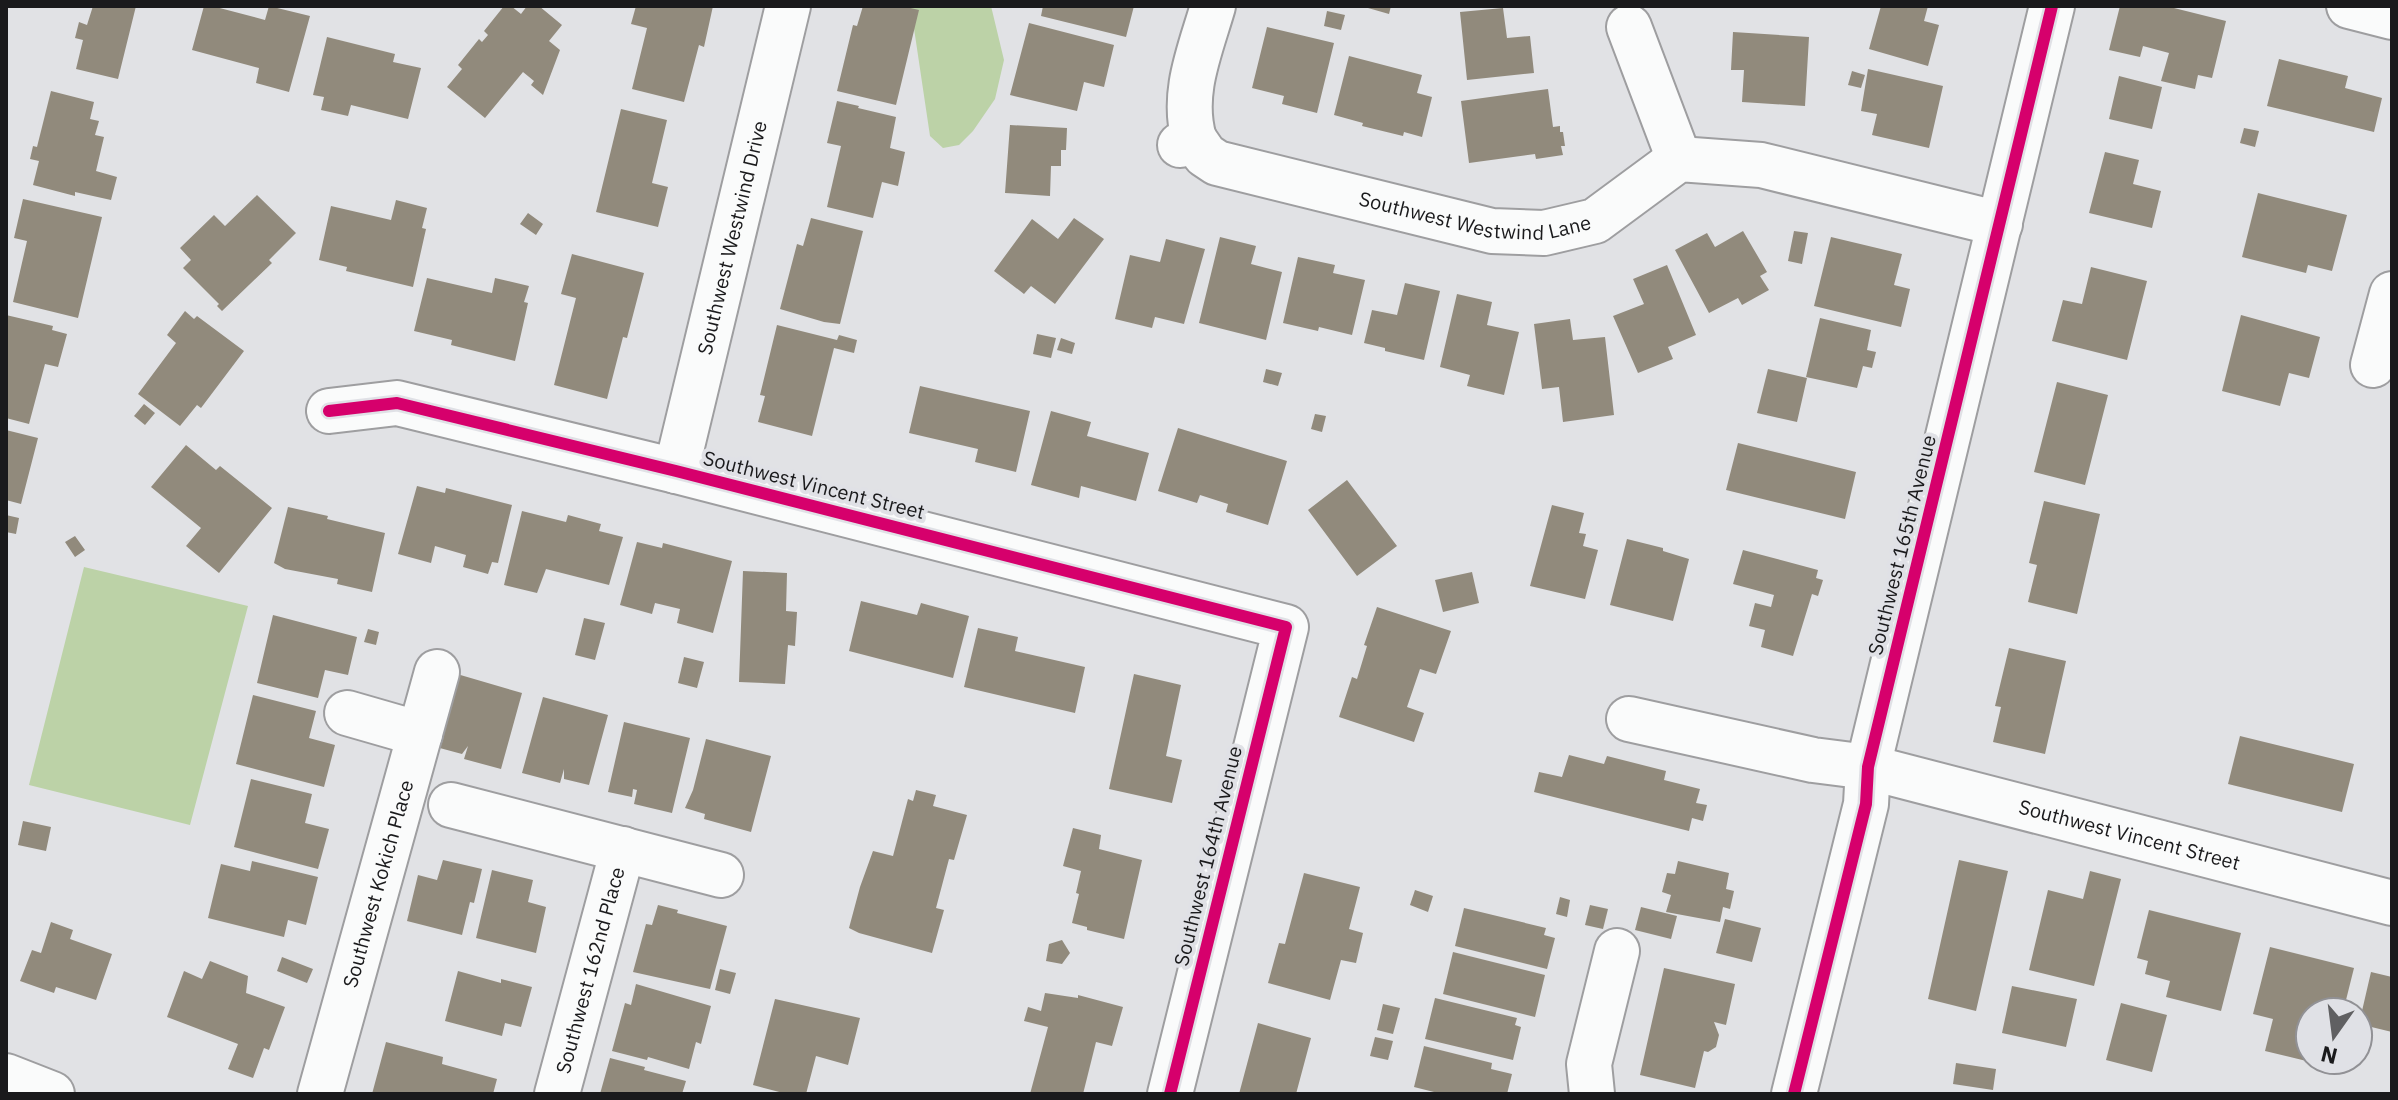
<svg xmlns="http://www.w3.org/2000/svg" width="2398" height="1100" viewBox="0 0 2398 1100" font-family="'IBM Plex Sans',sans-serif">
<rect width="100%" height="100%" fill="#e1e2e5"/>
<path fill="#bcd2a7" d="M890 6H991L1004 60 995 99 973 131 959 145 943 148 930 136 912 15Z
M84 567 248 606 190 825 29 785Z"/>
<path fill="#918a7c" d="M93 6H136L118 79 76 69 83 40 75 38 79 22 87 25Z
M204 6H212L265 20 269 6 310 16 289 92 256 83 259 68 192 50Z
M504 6H511L521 14 527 6H539L562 25 549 41 560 50 543 95 531 85 534 81 523 72 485 118 447 87 462 69 458 65 479 39 482 42 488 35 484 31Z
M636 6H713L704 47 699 45 684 102 632 89 647 28 631 24Z
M863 6H902L919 10 896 105 837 91 853 25 857 26Z
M1043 6H1134L1126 37 1041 16Z
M1361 6H1391L1389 14Z
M1881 6H1928L1924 21 1939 25 1928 66 1869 49Z
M2120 6H2166L2226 21 2212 78 2198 75 2195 89 2161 81 2169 53 2143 46 2140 57 2109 50Z
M1503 8 1507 38 1530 36 1534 73 1467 80 1460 12Z
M1327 11 1345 15 1341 30 1324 26Z
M1029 23 1114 45 1104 87 1084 82 1077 111 1010 95Z
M1267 27 1334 43 1317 113 1282 104 1284 96 1252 88Z
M1733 32 1809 37 1805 106 1742 102 1744 70H1731Z
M327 37 395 54 393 62 421 68 408 119 351 105 348 116 321 110 324 97 313 95Z
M1349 56 1422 75 1417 93 1432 97 1422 137 1404 132 1403 136 1362 126 1363 123 1334 115Z
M2279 59 2348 76 2345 88 2382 98 2374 132 2267 106Z
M1868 69 1943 86 1929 148 1872 135 1877 114 1861 111Z
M1852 71 1865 75 1861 88 1848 85Z
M2119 76 2162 87 2152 129 2109 119Z
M1548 89 1553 127 1560 126V132H1563L1565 146H1561L1563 155 1536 159 1535 154 1469 163 1461 101Z
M51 91 94 102 90 119 99 121 95 135 104 137 96 171 117 177 111 200 75 192V196L33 185 39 161 30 159 33 146 37 147Z
M837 101 859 106 858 108 896 117 890 148 905 152 898 186 882 182 873 218 827 207 841 146 827 143Z
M621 109 667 120 652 183 668 187 658 227 596 212Z
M1010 125 1067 128 1066 150H1061V166H1051L1050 196 1005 193Z
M2244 128 2259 131 2255 147 2240 143Z
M2105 152 2139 160 2133 184 2161 191 2152 228 2089 213Z
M2258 193 2347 215 2332 271 2308 265 2306 273 2242 257Z
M257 195 296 233 269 260 272 263 222 311 217 306 219 304 183 268 191 260 180 248 214 215 225 226Z
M23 199 102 217 78 318 13 302 27 241 14 238Z
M396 200 427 208 422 228 426 229 413 287 346 271 347 267 319 260 331 206 391 220Z
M528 213 543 224 536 235 520 224Z
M811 218 863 231 840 324 824 322 780 309 797 244 803 246Z
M1074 218 1104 239 1055 304 1031 286 1024 294 994 271 1032 219 1058 239Z
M1743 231 1767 272 1760 276 1769 290 1742 305 1738 298 1709 313 1675 250 1707 233 1715 247Z
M1794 231 1808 233 1802 264 1788 261Z
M1220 237 1256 246 1251 264 1282 272 1266 340 1199 323Z
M1831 237 1902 254 1894 285 1910 289 1901 327 1814 306Z
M1166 239 1205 249 1184 324 1155 317 1152 328 1115 319 1130 255 1160 262Z
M572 254 644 273 627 338 623 337 607 399 554 385 576 298 561 294Z
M1298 257 1335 265 1333 273 1365 280 1352 335 1319 327 1318 331 1283 323Z
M1667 265 1696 335 1668 347 1673 359 1638 373 1613 316 1644 304 1633 279Z
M2091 267 2147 281 2127 360 2052 341 2063 300 2082 304Z
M427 278 492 293 495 278 529 286 524 302 528 303 515 361 451 345 452 340 414 331Z
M1405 283 1440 291 1424 360 1385 351V348L1364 343 1372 310 1397 315Z
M1457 294 1492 302 1487 325 1519 332 1504 395 1467 386 1470 375 1440 367Z
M185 311 194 319 197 316 244 351 201 408 197 405 180 426 138 394 176 343 167 335Z
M6 315 53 326 52 330 67 334 58 367 45 364 29 424 6 418Z
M2241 315 2320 337 2309 378 2289 373 2280 406 2222 391Z
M1820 318 1871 330 1867 350 1876 352 1872 368 1863 366 1857 388 1806 377Z
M1570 319 1573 340 1605 337 1614 415 1563 422 1559 387 1542 389 1534 324Z
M777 325 837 340 839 335 857 340 854 353 834 348 812 436 758 422 765 396 760 395Z
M1037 334 1056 338 1051 358 1033 354Z
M1061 338 1075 343 1072 354 1057 350Z
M1266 369 1282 373 1278 386 1263 382Z
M1768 369 1807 378 1797 422 1757 413Z
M2057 382 2108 395 2085 485 2034 472Z
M920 386 1030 411 1016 472 975 462 978 449 909 433Z
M144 404 155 413 145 425 134 416Z
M1051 411 1091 422 1087 436 1149 453 1136 501 1081 486 1079 498 1031 485Z
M1315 414 1326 416 1322 432 1311 429Z
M1178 428 1287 461 1268 525 1226 512 1228 504 1200 495 1197 503 1158 491Z
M6 430 38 438 21 504 6 500Z
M1738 443 1856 472 1845 519 1726 490Z
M186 445 216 470 220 466 272 508 219 573 186 546 201 528 151 487Z
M1347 480 1397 546 1357 576 1308 510Z
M417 486 445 493 446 488 512 505 498 563 492 562 488 574 463 567 466 555 435 546 431 563 398 554Z
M2044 501 2100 514 2077 614 2028 602 2037 565 2029 563Z
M1552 505 1584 513 1579 533 1586 534 1583 546 1598 550 1585 599 1530 586Z
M288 507 328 516 327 519 385 533 372 592 337 584 338 579 285 569 274 563Z
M522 511 566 522 568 515 601 524 599 531 623 537 609 585 546 569 537 593 504 585Z
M6 515 19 518 16 534 6 532Z
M75 536 85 550 75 557 65 542Z
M1627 539 1663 548V551L1689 559 1673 621 1610 605Z
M637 542 662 548 663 543 732 561 713 633 677 623 680 609 655 603 652 614 620 605Z
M1743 550 1818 570 1816 578 1823 580 1818 596 1812 594 1793 656 1761 647 1765 630 1749 626 1755 603 1771 607 1774 595 1733 584Z
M743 571 787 573 786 611 797 612 795 646 788 645 785 684 739 682Z
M1472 572 1479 603 1443 612 1435 580Z
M861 601 917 615 921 603 969 616 953 678 849 651Z
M1377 607 1451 631 1436 674 1420 669 1407 707 1424 713 1414 742 1339 717 1352 677 1357 679 1367 646 1364 645Z
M273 615 357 637 348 675 325 670 318 698 257 683Z
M584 618 605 623 595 660 575 655Z
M978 628 1018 637 1015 651 1085 667 1075 713 964 687Z
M368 629 379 632 376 645 364 642Z
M2009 648 2066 661 2045 754 1993 742 2001 707 1995 706Z
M684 657 704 662 697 688 678 683Z
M457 674 522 693 501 769 464 759 468 746 462 754 436 747Z
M1134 674 1181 685 1166 756 1182 760 1172 803 1109 789Z
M253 695 316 711 309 738 335 745 324 787 236 764Z
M543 697 608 715 589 785 564 779V769L560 783 522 773Z
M624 722 690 738 672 813 634 804 637 790 633 789 632 797 608 792Z
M2240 736 2354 764 2342 812 2228 784Z
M706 739 771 756 751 832 704 819 705 814 685 808 693 790Z
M1569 755 1604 764 1607 756 1666 771 1664 780 1700 789 1696 803 1707 805 1703 821 1692 818 1689 831 1534 792 1539 772 1562 777Z
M251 779 312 794 305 823 329 829 318 869 234 847Z
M916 790 936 795 933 806 967 815 954 860 949 859 936 908 944 910 932 953 859 933 849 928 860 887 873 851 893 856 908 799 913 801Z
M23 821 51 827 46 851 18 845Z
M1073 828 1101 835 1099 849 1142 860 1124 939 1087 930V927L1072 923 1079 894 1076 893 1081 871 1063 866Z
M443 860 482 869 474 903 470 902 462 935 407 921 418 875 437 880Z
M1959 860 2008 871 1976 1011 1928 999Z
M252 861 318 877 306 925 288 920 284 937 208 918 221 864 250 871Z
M1678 861 1729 873 1726 889 1734 891 1730 909 1723 907 1720 922 1666 912 1671 895 1662 892 1667 873 1675 874Z
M492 870 533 880 528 902 546 907 536 953 476 938Z
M2090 871 2121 879 2094 986 2029 970 2048 890 2083 899Z
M1304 873 1360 887 1349 929 1363 933 1356 963 1341 960 1330 1000 1268 983 1279 943 1285 944Z
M1415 890 1433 896 1428 912 1410 905Z
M1560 897 1570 900 1567 917 1556 914Z
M658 905 678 910 677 913 727 926 710 989 633 972 646 924 652 925Z
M1590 905 1608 909 1603 929 1585 925Z
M1641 907 1677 916 1671 939 1635 930Z
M1464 908 1546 928 1544 935 1555 938 1547 969 1455 946Z
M2149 910 2241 933 2221 1011 2166 997 2170 981 2145 974 2148 961 2137 958Z
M1725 919 1761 928 1752 962 1716 953Z
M51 922 73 930 70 939 112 954 96 1000 56 987 54 993 20 981 32 950 41 953Z
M1062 940 1070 953 1062 964 1046 961 1049 944Z
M2270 947 2354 968 2343 1012H2310V1060H2332L2331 1067 2265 1051 2273 1019 2253 1014Z
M1453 952 1545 975 1535 1017 1443 994Z
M282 957 313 969 307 983 277 971Z
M210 961 248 976 246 993 285 1007 269 1050 264 1048 253 1078 228 1069 238 1044 167 1017 184 971 202 979Z
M1664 968 1735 984 1726 1025 1714 1022 1719 1035 1716 1047 1708 1052 1704 1051 1695 1088 1640 1075Z
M720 969 736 973 730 994 715 990Z
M458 971 501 983V979L532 987 521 1027 505 1023 502 1036 445 1021Z
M2371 972 2392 977V1032L2359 1024Z
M636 984 711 1006 701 1044 696 1042 689 1069 648 1057 647 1060 612 1051 625 1003 631 1005Z
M2012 986 2077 999 2066 1047 2002 1033Z
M1045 993 1078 998V995L1123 1007 1112 1046 1096 1042 1083 1094H1030L1048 1027 1024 1021 1028 1007 1041 1011Z
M1435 998 1517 1018 1515 1025 1521 1027 1513 1060 1425 1039Z
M775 999 860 1018 848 1065 816 1056 806 1094H787L753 1085Z
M2121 1003 2167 1015 2152 1072 2106 1060Z
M1383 1004 1400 1008 1393 1034 1377 1030Z
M1258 1023 1311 1038 1296 1094H1239Z
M1375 1037 1393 1041 1388 1060 1370 1056Z
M386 1042 443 1057 442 1064 497 1079 493 1094H372Z
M1424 1046 1492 1063 1491 1069 1512 1074 1507 1094H1442L1414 1087Z
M610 1058 645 1067 644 1070 686 1081 682 1094H600Z
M1956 1063 1996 1069 1993 1090 1953 1084Z"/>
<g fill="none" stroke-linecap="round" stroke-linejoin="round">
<g stroke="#9e9ea0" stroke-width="48">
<g id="minor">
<path d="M2349 6 2392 17"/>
<path d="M1629 27 1679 159"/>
<path d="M1194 139C1181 93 1200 51 1213 6"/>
<path id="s1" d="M1180 145 1194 139 1205 155 1217 163 1492 231 1544 233 1595 221 1679 159 1761 165 2000 224"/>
<path d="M2373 365 2392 294"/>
<path d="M329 411 397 403 676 471 1286 627 1170 1094"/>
<path id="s2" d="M676 471 788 6"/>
<path d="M347 713 420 734"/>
<path id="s3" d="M1629 719 1813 760 1868 767 2392 903"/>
<path d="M451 805 721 875"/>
<path d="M6 1076 52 1094"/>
<path id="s4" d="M320 1094 437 672"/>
<path id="s5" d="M557 1094 623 849"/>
<path d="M1592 1094 1589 1064 1617 951"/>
<path d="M1794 1094 1866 804 1868 767 2052 6"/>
</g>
</g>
<use href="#minor" stroke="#fafbfb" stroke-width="44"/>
<g stroke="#e0e1e6" stroke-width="17">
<path id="cycleway" d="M329 411 397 403 676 471 1286 627 1170 1094
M1794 1094 1866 804 1868 767 2052 6"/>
</g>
<use href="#cycleway" stroke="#d6006c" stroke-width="12"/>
</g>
<g text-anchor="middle" stroke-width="8" stroke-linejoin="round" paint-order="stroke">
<g font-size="20" fill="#1a1a1c" stroke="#e0e1e6">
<text dy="7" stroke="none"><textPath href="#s1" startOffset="314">Southwest Westwind Lane</textPath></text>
<text dy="7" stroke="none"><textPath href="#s2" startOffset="240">Southwest Westwind Drive</textPath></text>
<text transform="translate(814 485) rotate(14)" y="7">Southwest Vincent Street</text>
<text transform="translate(1902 545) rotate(-76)" y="7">Southwest 165th Avenue</text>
<text dy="7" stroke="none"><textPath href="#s3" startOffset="514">Southwest Vincent Street</textPath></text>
<text transform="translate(1208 856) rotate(-76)" y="7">Southwest 164th Avenue</text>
<text dy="7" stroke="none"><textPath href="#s4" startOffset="218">Southwest Kokich Place</textPath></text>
<text dy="7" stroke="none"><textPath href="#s5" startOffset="128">Southwest 162nd Place</textPath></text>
</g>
</g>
<rect width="2398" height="1100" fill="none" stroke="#1a1a1c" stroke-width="16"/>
<g transform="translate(2334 1036) rotate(194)"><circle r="38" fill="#e0e1e6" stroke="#919195" stroke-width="2"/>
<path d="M0-6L14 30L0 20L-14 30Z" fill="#606062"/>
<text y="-12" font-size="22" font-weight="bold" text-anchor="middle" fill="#1a1a1c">N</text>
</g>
</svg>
